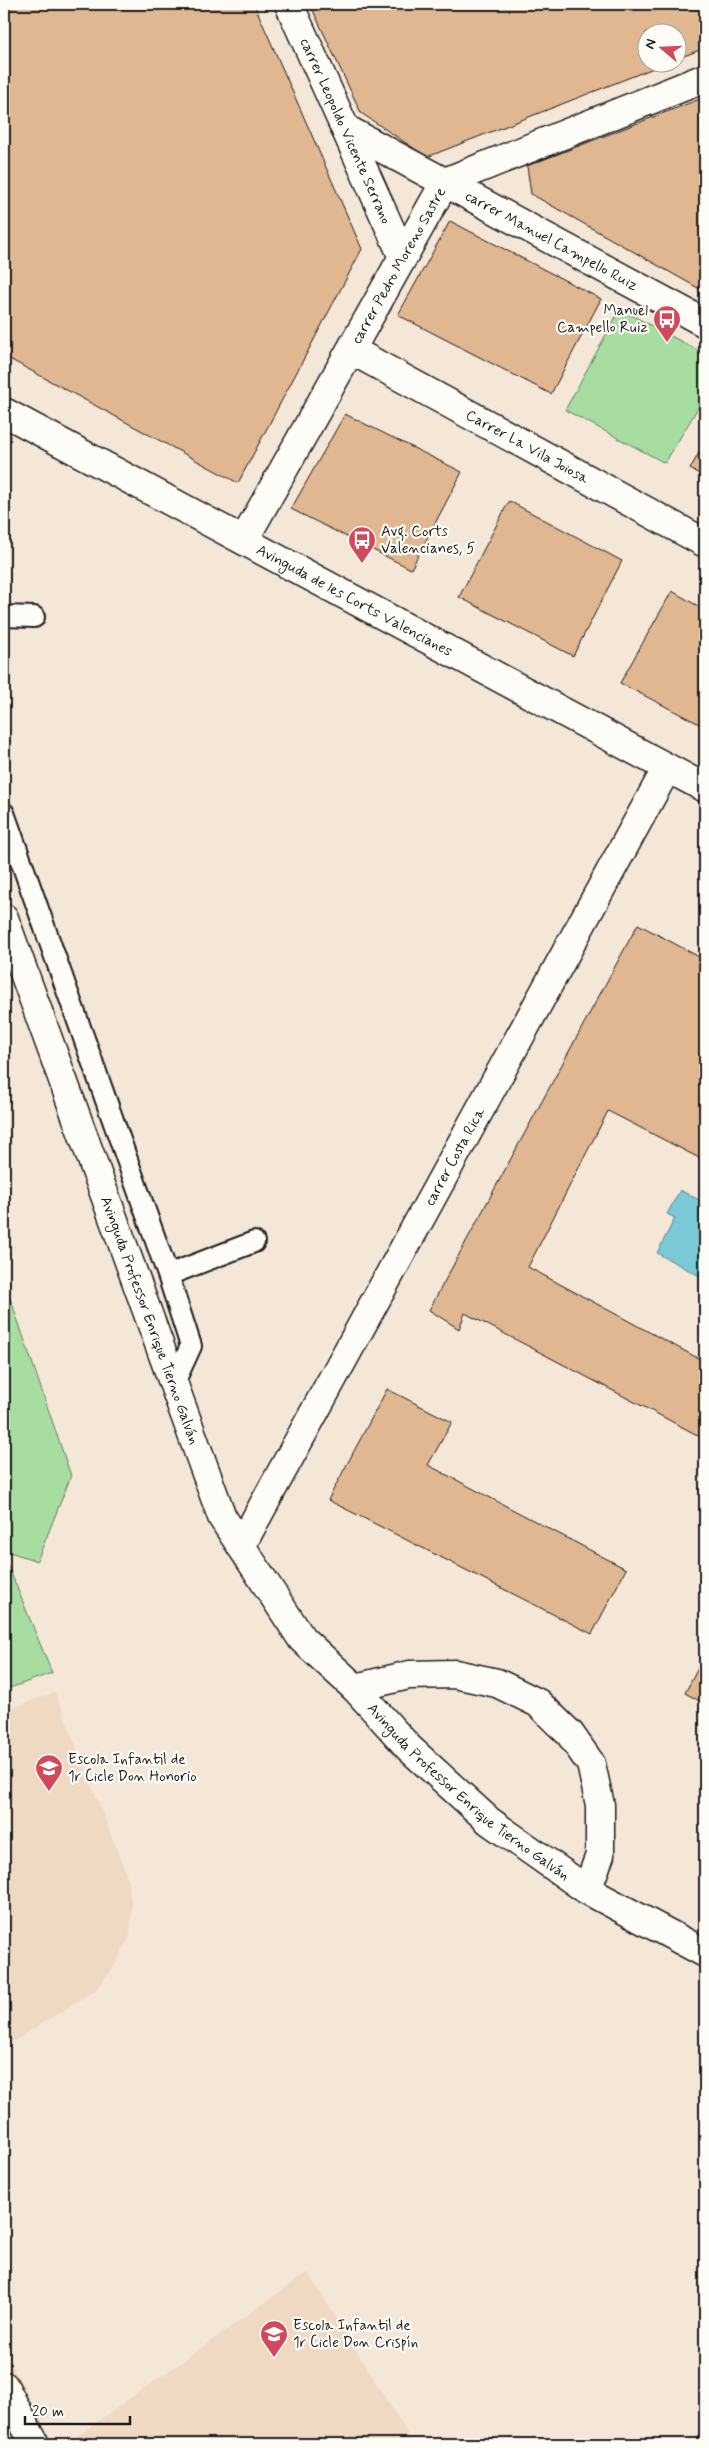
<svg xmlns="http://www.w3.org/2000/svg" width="709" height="2448" viewBox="0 0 709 2448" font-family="Mynerve,sans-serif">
<rect width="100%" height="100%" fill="#f5e7d8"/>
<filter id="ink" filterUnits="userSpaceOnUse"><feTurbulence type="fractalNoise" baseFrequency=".02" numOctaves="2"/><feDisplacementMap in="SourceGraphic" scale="10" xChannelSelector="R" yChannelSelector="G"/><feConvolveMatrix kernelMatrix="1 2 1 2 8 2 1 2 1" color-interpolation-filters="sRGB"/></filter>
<g filter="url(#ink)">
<path fill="#efd9c3" d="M55 1692 126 1873 132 1906 130 1936 115 1965 96 1990 4 2047V1711Z
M308 2272 414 2444H68L67 2443Z
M4 2349 53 2444H4Z"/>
<path fill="#a7dda0" stroke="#627c5e" d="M620 309 705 354V396L665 463 565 410Z
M4 1280 71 1476 37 1561 4 1550Z
M4 1556 52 1673 4 1690Z"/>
<path fill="#7ac9d7" stroke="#54848c" d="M680 1190 705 1203V1279L657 1253 675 1218 667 1214Z"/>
<path fill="#e1b791" stroke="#1c1c1c" d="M4 4H254L362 249 238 483 4 356Z
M310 4H705V48L676 59V32H646V62H669L427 157 361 113Z
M705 97V292L531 194 527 166Z
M450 221 601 299 551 394 398 315Z
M345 414 462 472 411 569 291 509Z
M705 442V477L690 469Z
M509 501 622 561 573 656 459 597Z
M672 591 705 610V727L620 683Z
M638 924 705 960V1161L608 1111 528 1267 705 1362V1439L465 1313 459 1329 429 1310Z
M387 1389 452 1422 428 1465 626 1569 592 1634 328 1500Z
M705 1655V1704L685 1693Z"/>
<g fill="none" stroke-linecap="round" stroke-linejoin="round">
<g stroke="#1c1c1c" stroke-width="24">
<path id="service" d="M4 616 34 617
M4 813 168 1275 191 1346 174 1383
M168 1275 254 1242"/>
</g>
<g stroke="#1c1c1c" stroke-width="31">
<g id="pedestrian">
<path id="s1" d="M351 350 705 543"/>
</g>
</g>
<g stroke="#1c1c1c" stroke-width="31">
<g id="minor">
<path id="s2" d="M289 4 403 257"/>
<path id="s3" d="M346 129 705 323"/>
<path id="s4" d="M4 412 705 788"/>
<path id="s5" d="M244 540 445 182 705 78"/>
<path id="s6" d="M4 918 222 1517 302 1639 355 1688 409 1748 489 1821 587 1890 705 1953"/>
<path id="s7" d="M241 1546 667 768"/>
<path d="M355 1688 409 1675 455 1674 497 1683 538 1703 570 1734 591 1764 600 1805V1855L587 1890"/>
<path d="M4 2386 35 2444"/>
</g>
</g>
<use href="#service" stroke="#fdfcf7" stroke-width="20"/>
<use href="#pedestrian" stroke="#fdfcf7" stroke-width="28"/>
<use href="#minor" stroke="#fdfcf7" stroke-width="28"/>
</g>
</g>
<defs>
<g id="bus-pin" transform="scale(1.4375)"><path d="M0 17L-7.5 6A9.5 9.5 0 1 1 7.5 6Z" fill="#d1495b" stroke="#fdfcf7"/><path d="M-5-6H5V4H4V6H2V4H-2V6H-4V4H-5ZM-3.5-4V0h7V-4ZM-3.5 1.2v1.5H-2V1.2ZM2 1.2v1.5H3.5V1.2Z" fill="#fff"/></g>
<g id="school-pin" transform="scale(1.4375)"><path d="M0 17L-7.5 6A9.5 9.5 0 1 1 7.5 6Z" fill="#d1495b" stroke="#fdfcf7"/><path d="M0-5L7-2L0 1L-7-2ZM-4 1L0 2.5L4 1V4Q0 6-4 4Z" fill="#fff"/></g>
</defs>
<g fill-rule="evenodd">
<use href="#bus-pin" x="667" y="319"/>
<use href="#bus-pin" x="362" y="540"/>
<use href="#school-pin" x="49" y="1768"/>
<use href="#school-pin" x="274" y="2334"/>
</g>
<g text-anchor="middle" stroke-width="4.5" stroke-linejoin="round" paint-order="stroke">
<g font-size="15" fill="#1c1c1c" stroke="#fdfcf7">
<text dy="5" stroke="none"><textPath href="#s2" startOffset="139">carrer Leopoldo Vicente Serrano</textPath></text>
<text dy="5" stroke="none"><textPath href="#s3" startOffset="234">carrer Manuel Campello Ruiz</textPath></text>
<text dy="5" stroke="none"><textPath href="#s5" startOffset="315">carrer Pedro Moreno Sastre</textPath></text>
<text dy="5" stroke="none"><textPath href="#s1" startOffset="201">Carrer La Vila Joiosa</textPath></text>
<text dy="5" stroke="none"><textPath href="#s4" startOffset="398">Avinguda de les Corts Valencianes</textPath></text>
<text dy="5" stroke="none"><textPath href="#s7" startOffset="444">carrer Costa Rica</textPath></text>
<text dy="5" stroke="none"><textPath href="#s6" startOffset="428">Avinguda Professor Enrique Tierno Galván</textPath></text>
<text dy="5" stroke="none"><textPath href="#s6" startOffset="1010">Avinguda Professor Enrique Tierno Galván</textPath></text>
</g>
<g font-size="15" fill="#1c1c1c" stroke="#fdfcf7" text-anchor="start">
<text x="648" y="315" text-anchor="end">Manuel<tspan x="648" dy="17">Campello Ruiz</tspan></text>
<text x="381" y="536">Avg. Corts<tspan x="381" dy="17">Valencianes, 5</tspan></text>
<text x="68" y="1764">Escola Infantil de<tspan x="68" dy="17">1r Cicle Don Honorio</tspan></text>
<text x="293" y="2330">Escola Infantil de<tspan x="293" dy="17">1r Cicle Don Crispín</tspan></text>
</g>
</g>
<rect width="709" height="2448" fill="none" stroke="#fdfcf7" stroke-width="20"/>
<rect x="10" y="10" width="689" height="2428" fill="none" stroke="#1c1c1c" stroke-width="2" filter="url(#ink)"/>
<g transform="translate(662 48) rotate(289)"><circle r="24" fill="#fdfcf7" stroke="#a3a29f"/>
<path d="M0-4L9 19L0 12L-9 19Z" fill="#d1495b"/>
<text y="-8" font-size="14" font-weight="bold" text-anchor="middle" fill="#1c1c1c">N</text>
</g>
<path d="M25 2416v8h105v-8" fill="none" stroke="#1c1c1c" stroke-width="2.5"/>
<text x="32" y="2416" font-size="15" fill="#1c1c1c" stroke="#fdfcf7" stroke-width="4" paint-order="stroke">20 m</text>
</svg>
